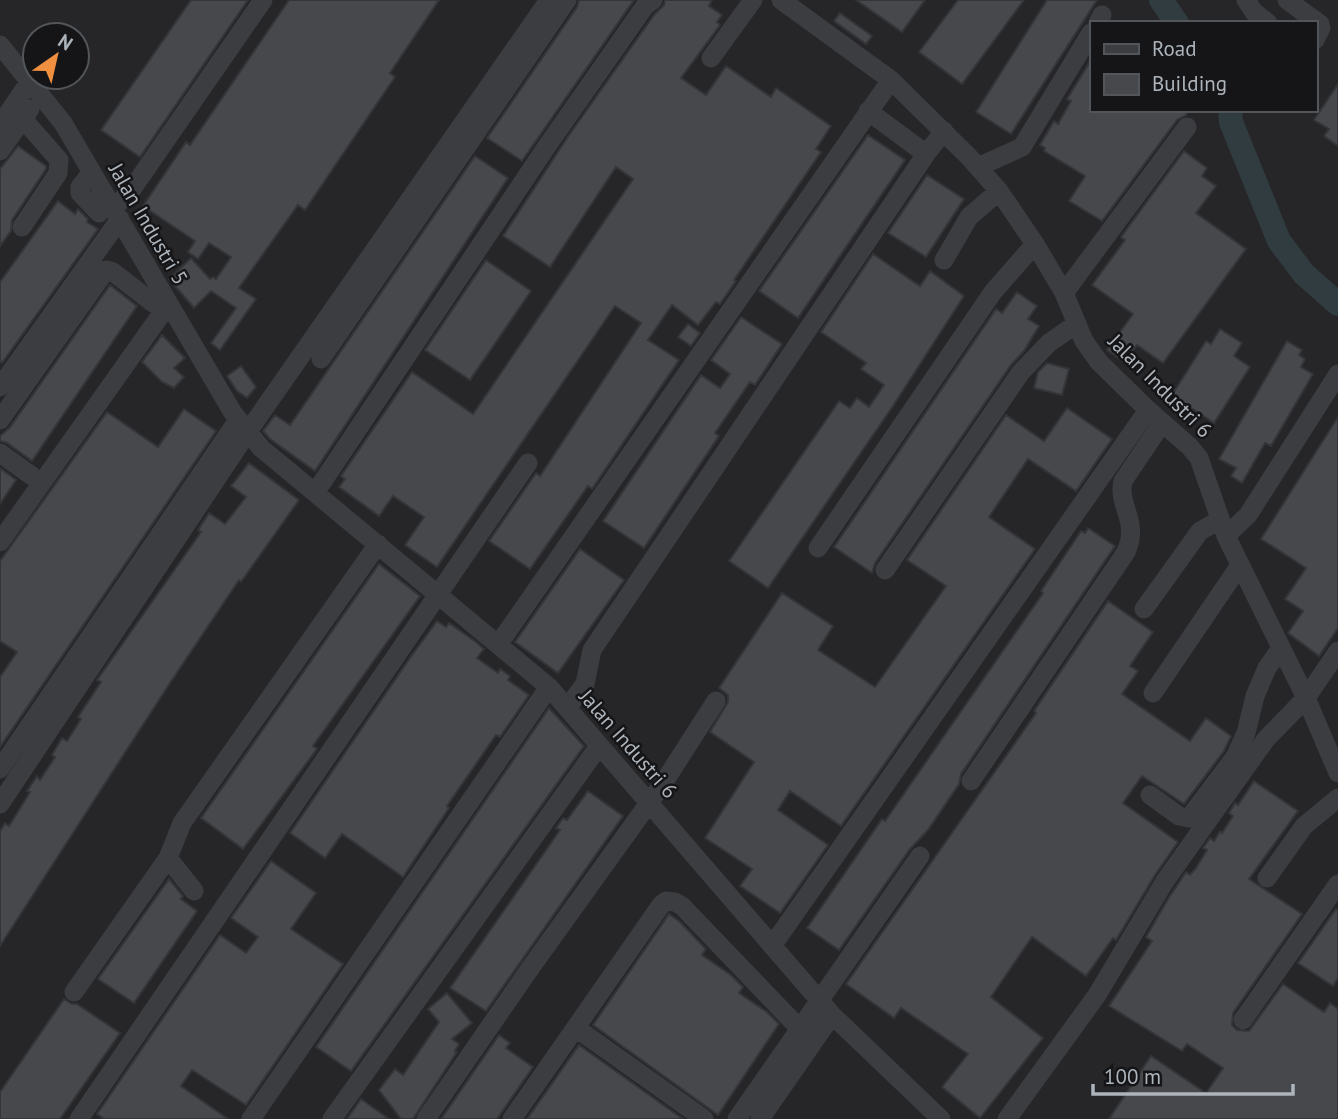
<svg xmlns="http://www.w3.org/2000/svg" width="1338" height="1119" viewBox="0 0 1338 1119" font-family="'PT Sans',sans-serif">
<rect width="100%" height="100%" fill="#1a1a1c"/>
<path fill="#262629" fill-rule="evenodd" d="M0 0H1338V1119H0ZM1091 23H1315V110H1091ZM35 35H77V77H35Z"/>
<g fill="none" stroke-linecap="round" stroke-linejoin="round">
<path stroke="#303c40" stroke-width="24" d="M1161 0 1177 23
M1230 110 1231 122 1279 241 1304 274 1338 304"/>
</g>
<path fill="#47484c" stroke="#343538" stroke-width="2" d="M191 0H248L140 157 101 130Z
M289 0H439L390 73 395 77 305 210 298 205 239 288 256 299 220 350 211 343 236 308 211 291 194 308 169 279 191 258 210 279 213 277 216 279 231 257 209 243 198 259 188 252 195 241 143 206 186 142 190 145Z
M579 0H634L522 161 487 138 577 7Z
M665 0H712L709 6 722 15 717 22 720 25 681 78 706 95 726 66 771 97 776 88 831 126 816 149 821 152 734 280 736 281 720 304 716 302 698 325 672 305 648 340 679 360 592 489 588 486 530 569 489 541 536 473 540 476 641 323 615 306 437 567 405 545 424 517 393 496 379 516 339 487 345 479 341 476 412 372 473 414 633 179 616 167 550 267 503 236 569 135 654 15 664 5Z
M856 0H925L902 32Z
M958 0H1024L962 84 919 52Z
M1047 0H1097L1011 134 976 112Z
M840 13 872 36 866 44 834 21Z
M1091 60V110H1189L1186 115 1177 120 1102 221 1069 201 1085 176 1044 151 1045 148 1040 145 1054 121 1058 124 1071 101 1067 99Z
M1338 84V146L1324 136 1329 129 1314 120Z
M868 135 905 160 798 318 759 291Z
M18 146 46 166V169L12 220 11 231 0 246V169Z
M1184 151 1207 168 1202 176 1216 186 1196 213 1246 249 1163 363 1137 345 1124 362 1107 350 1133 314 1092 285 1125 240 1121 237Z
M475 156 508 178 315 471 270 439 263 431 275 415 290 425Z
M927 175 964 199 926 257 888 233Z
M58 201 75 214 78 209 88 219 87 222 98 229 2 363 0 361V282Z
M873 254 920 286 930 271 964 296 893 406 768 588 729 561 839 401 850 408 857 398 869 407 884 385 861 369 866 363 821 332Z
M486 260 531 291 470 380 425 350Z
M110 285 137 306 32 461 7 443 0 441V436L10 427Z
M1017 292 1037 306 1028 319 1039 326 1024 351 1011 365 875 563 872 573 834 547 996 309 1002 313Z
M741 317 782 344 755 385 750 382 715 433 719 436 644 548 603 521 701 375 720 388 730 374 711 360Z
M688 324 700 333 691 346 678 337Z
M1220 329 1242 343 1234 356 1250 367 1214 423 1172 395 1206 341 1211 344Z
M162 335 185 358 174 368 184 377 174 388 162 382 142 362Z
M1287 341 1302 350 1299 355 1305 359 1301 367 1313 374 1271 446 1265 443 1242 483 1231 476 1236 468 1219 459Z
M1047 363 1069 369 1062 395 1034 388 1038 372Z
M241 366 256 387 247 398 237 391 227 376Z
M1067 408 1112 439 1076 491 1028 459 989 517 1035 549 841 826 790 791 778 810 828 845 780 913 740 886 752 869 705 838 754 762 710 732 728 702V695L719 688 782 593 833 626 818 650 875 687 946 586 907 560 1006 415 1044 441Z
M184 409 216 431 0 747V677L17 652 0 641V561L107 412 158 447Z
M1338 417V628L1319 656 1288 633 1303 611 1285 599 1306 568 1261 539Z
M249 463 299 500 241 582 239 580 168 686 0 946V831L5 823 9 826 30 792 27 791 37 776 40 780 55 757 52 755 62 738 67 741 81 719 78 717 101 682 97 680 201 532 198 530 209 513 225 524 246 497 231 486Z
M0 468 16 480 0 504Z
M1088 528 1115 546 961 774 959 784 928 830 910 849 839 950 807 928 882 819 885 821 1043 593 1041 591 1081 531 1085 533Z
M580 549 624 580 558 673 515 642Z
M379 564 420 596 313 746 317 749 243 849 201 818Z
M1108 601 1153 632 1130 666 1138 671 1122 694 1190 741 1206 718 1231 736 1224 751 1184 804 1142 776 1123 803 1178 842 1155 875 1116 940 1113 938 1086 976 1032 937 991 997 1043 1038 980 1118 942 1087 968 1054 901 1008 894 1018 846 984 1036 713 1034 711Z
M437 621 446 627 449 623 476 642 484 649 477 658 498 673 500 669 510 676 508 680 529 695 500 737 496 735 447 806 449 808 403 877 342 834 325 858 290 833 412 655Z
M549 708 584 746 351 1071 316 1047Z
M1254 781 1298 811 1249 879 1302 914 1233 1013 1232 1025 1237 1030 1249 1031 1283 984 1324 1012 1330 1003 1338 1009V1119H1109L1151 1056 1206 1093 1223 1068 1187 1044 1182 1051 1109 1006 1152 941 1146 937 1168 899 1186 872 1190 875 1196 868 1207 850 1203 848 1210 838 1214 841 1220 831 1222 833 1233 816 1229 813 1235 803 1238 805Z
M588 791 623 816 486 1011 450 988 560 830 556 828 563 818 567 820Z
M271 861 316 893 291 929 343 964 246 1105 192 1070 181 1086 228 1119H104L97 1114 220 935 246 953 258 937 231 918Z
M169 879 183 896 181 899 197 911 134 1003 98 979Z
M1336 909 1338 910V978L1333 986 1298 963Z
M669 914 679 921 706 949 702 955 731 975 743 987 739 993 767 1012 779 1024 718 1115 593 1025Z
M447 993 472 1023 452 1039 459 1044 455 1051 457 1052 413 1119H401L379 1090 395 1069 403 1075 439 1022 428 1009Z
M64 999 72 1004H77L120 1033 60 1119H0V1092Z
M499 1035 510 1043 506 1048 533 1067 497 1119H441Z
M579 1045 683 1119H527Z
M361 1099 389 1119H347Z"/>
<g fill="none" stroke-linecap="round" stroke-linejoin="round">
<path stroke="#3b3d41" stroke-width="19" d="M781 0 891 80 969 157 999 191 1035 244 1064 293 1084 341 1099 362 1148 410 1190 447 1199 458 1226 536 1306 698 1338 773
M1246 0 1254 12 1268 23
M1287 0 1320 24 1321 28 1315 40
M1098 23 1102 15
M0 45 63 123 233 413 261 448 549 687 832 1015 941 1119
M711 58 753 0
M868 111 926 154
M0 125 30 81
M0 151 30 109
M978 167 1022 147 1091 33
M92 172 80 187V193L99 213
M113 209 132 189 263 0
M22 227 58 173 59 160 23 119
M944 260 969 217 999 191
M1064 293 1187 127
M321 359 567 0
M0 387 120 219
M0 420 106 270 113 272 153 303
M0 453 32 476
M315 493 547 146 645 6 653 0
M1226 536 1248 515 1338 374
M0 542 160 316 170 306
M818 548 993 292 1035 244
M885 570 1021 372 1049 343 1076 324
M1144 609 1200 531 1220 520
M498 645 891 80
M1153 693 1240 565
M567 708 585 684 592 650 926 154 944 131
M0 769 238 420
M971 781 1126 552C1140 521 1117 506 1123 481L1162 423
M1150 795 1179 816 1189 818 1235 757 1246 733 1255 696 1267 668 1281 648
M0 804 247 433 549 0
M168 858 194 891
M1267 878 1304 826 1338 798
M772 946 1148 410
M74 992 168 858 182 823 378 544
M1243 1020 1338 884
M576 1028 704 1119
M79 1119 528 463
M251 1119 549 687
M332 1119 599 746
M426 1119 531 967 664 782 716 701
M512 1119 661 905 666 901 675 902 682 906 800 1029
M737 1119 920 856
M760 1119 832 1015
M1007 1119 1097 995 1165 881 1266 739 1306 698 1338 651"/>
</g>
<g text-anchor="middle" stroke-width="5" stroke-linejoin="round" paint-order="stroke">
<g font-size="21" fill="#adb4bb" stroke="#151517">
<text transform="translate(148 224) rotate(60)" y="7">Jalan Industri 5</text>
<text transform="translate(1160 386) rotate(45)" y="7">Jalan Industri 6</text>
<text transform="translate(628 744) rotate(49)" y="7">Jalan Industri 6</text>
</g>
</g>
<rect x="1090" y="21" width="228" height="91" fill="#151517" stroke="#525559" stroke-width="2"/>
<rect x="1104" y="44" width="35" height="10" fill="#3b3d41" stroke="#525559" stroke-width="2"/>
<text x="1152" y="56" font-size="21" fill="#adb4bb">Road</text>
<rect x="1104" y="74" width="35" height="21" fill="#47484c" stroke="#525559" stroke-width="2"/>
<text x="1152" y="91" font-size="21" fill="#adb4bb">Building</text>
<g transform="translate(56 56) rotate(34)"><circle r="33" fill="#151517" stroke="#525559" stroke-width="2"/>
<path d="M0-5L12 26L0 18L-12 26Z" fill="#ef8f3f"/>
<text y="-10" font-size="19" font-weight="bold" text-anchor="middle" fill="#adb4bb">N</text>
</g>
<path d="M1093 1084v10h200v-10" fill="none" stroke="#adb4bb" stroke-width="3.5"/>
<text x="1104" y="1084" font-size="21" fill="#adb4bb" stroke="#151517" stroke-width="5" paint-order="stroke">100 m</text>
</svg>
